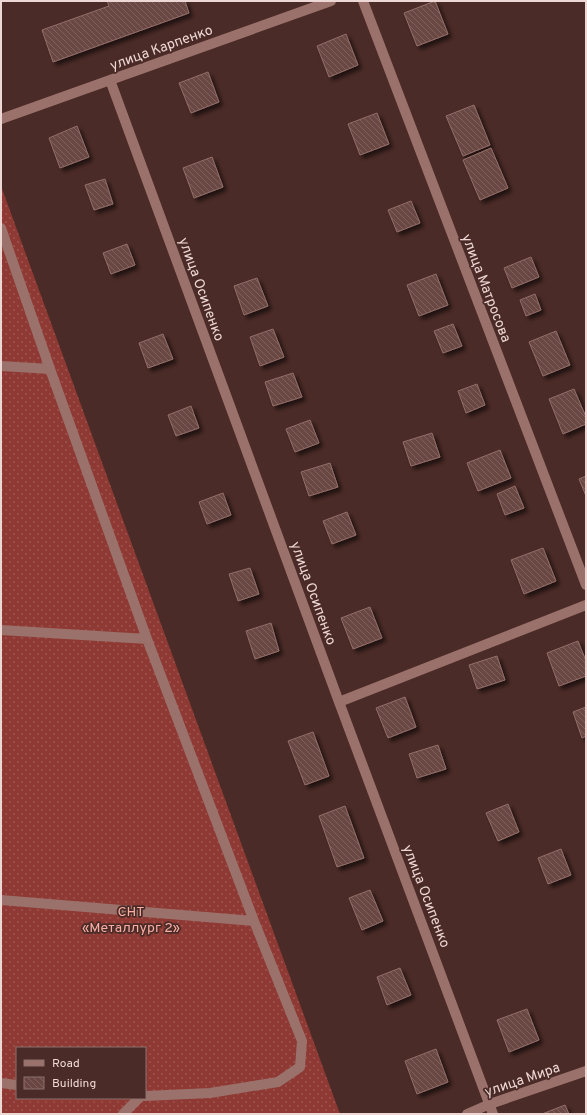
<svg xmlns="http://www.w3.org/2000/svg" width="587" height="1115" viewBox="0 0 587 1115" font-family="Overpass,sans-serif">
<defs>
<pattern id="garden-dots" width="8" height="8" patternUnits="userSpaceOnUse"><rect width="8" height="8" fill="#8e3933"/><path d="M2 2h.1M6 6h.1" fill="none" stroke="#9e5550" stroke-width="1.8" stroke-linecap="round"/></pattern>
<pattern id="building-back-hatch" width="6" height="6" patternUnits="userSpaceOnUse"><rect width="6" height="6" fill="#694642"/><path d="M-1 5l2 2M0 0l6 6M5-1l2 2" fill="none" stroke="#7f605c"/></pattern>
<filter id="shadow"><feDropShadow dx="3.5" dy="3.5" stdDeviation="2" flood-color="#0009"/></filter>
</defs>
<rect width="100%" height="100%" fill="#4b2b27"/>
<path fill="url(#garden-dots)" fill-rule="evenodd" d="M1 186 340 1114H1ZM17 1048H145V1098H17Z"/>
<path fill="url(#building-back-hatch)" stroke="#936e69" filter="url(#shadow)" d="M107 1H185L189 13 53 62 42 30 109 6Z
M435 1 448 34 417 46 404 13Z
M346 34 358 65 329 77 317 46Z
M208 72 219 102 191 113 179 83Z
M474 105 490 145 463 156 446 116Z
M377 113 389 144 360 155 348 124Z
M77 126 89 157 60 168 49 138Z
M491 148 508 188 480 200 463 160Z
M212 157 223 187 194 198 183 168Z
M105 179 113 204 94 210 85 185Z
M411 201 420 223 397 232 388 210Z
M127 244 135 265 111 274 103 253Z
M531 257 539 277 512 288 504 268Z
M436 274 448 305 419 316 407 285Z
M257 278 268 306 244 315 234 286Z
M535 294 541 310 526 316 520 300Z
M453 324 462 346 443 353 434 331Z
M273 329 284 357 260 366 250 337Z
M556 331 570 365 543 376 529 342Z
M163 334 173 359 148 368 139 343Z
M293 373 302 397 273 406 265 382Z
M477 384 485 405 466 413 458 391Z
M574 389 586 417V424L563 434 549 399Z
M191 406 199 428 176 436 168 415Z
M310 420 319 443 295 452 286 429Z
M432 433 440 457 411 466 403 442Z
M500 450 511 478 478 491 467 463Z
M330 463 338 487 309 496 301 472Z
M586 476V496L579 479Z
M515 486 524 508 505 515 497 494Z
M223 493 231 515 207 524 199 502Z
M347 512 356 535 332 544 323 521Z
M543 548 556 581 524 594 511 560Z
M250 568 259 594 238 601 229 574Z
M370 607 382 638 353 649 341 618Z
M271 623 279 651 255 659 246 631Z
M578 641 586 661V676L559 686 547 653Z
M497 656 505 680 477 689 469 665Z
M405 697 416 727 388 738 376 708Z
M586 707V736L582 738 573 712Z
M313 732 329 776 305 785 288 741Z
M438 745 446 769 417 778 409 754Z
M508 804 519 832 498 841 486 813Z
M345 806 364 858 337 867 319 816Z
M561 849 571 875 548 884 538 858Z
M370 890 383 921 362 930 349 898Z
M400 968 411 995 387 1005 377 977Z
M527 1009 539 1040 509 1052 497 1020Z
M436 1049 448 1082 417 1094 405 1061Z
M565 1105 569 1114H542Z"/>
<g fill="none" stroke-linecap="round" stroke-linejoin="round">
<path stroke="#9b716b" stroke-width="10" d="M363 1 586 585
M110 80 339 702 493 1114
M1 119 331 1
M1 228 50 369 147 639 254 921 302 1041 300 1067 278 1082 210 1093 145 1096
M1 366 50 369
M1 630 147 639
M339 702 586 605
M1 900 254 921
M1 1083 17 1085
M123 1114 139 1098
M467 1114 490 1104 586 1071"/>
</g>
<g text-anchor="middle" stroke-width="3.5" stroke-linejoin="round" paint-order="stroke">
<g font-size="14" fill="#eed8d5" stroke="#4b2b27">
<text transform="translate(161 47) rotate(-20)" y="5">улица Карпенко</text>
<text transform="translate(487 288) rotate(69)" y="5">улица Матросова</text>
<text transform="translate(202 289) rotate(70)" y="5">улица Осипенко</text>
<text transform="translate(314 593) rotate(70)" y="5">улица Осипенко</text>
<text transform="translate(427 896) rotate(69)" y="5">улица Осипенко</text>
<text transform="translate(522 1079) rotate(-19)" y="5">улица Мира</text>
</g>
<g font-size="14" fill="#faaea4" stroke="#4b2b27">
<text x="131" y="916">СНТ<tspan x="131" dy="16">«Металлург 2»</tspan></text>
</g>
</g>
<rect width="587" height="1115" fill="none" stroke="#eed8d5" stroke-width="4"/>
<rect x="16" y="1047" width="130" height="52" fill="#4b2b27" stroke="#8c706d"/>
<rect x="24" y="1060" width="20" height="6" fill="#9b716b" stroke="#8c706d"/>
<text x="52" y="1067" font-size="12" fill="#eed8d5">Road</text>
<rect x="24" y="1077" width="20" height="12" fill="url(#building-back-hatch)" stroke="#8c706d"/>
<text x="52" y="1087" font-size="12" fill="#eed8d5">Building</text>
</svg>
